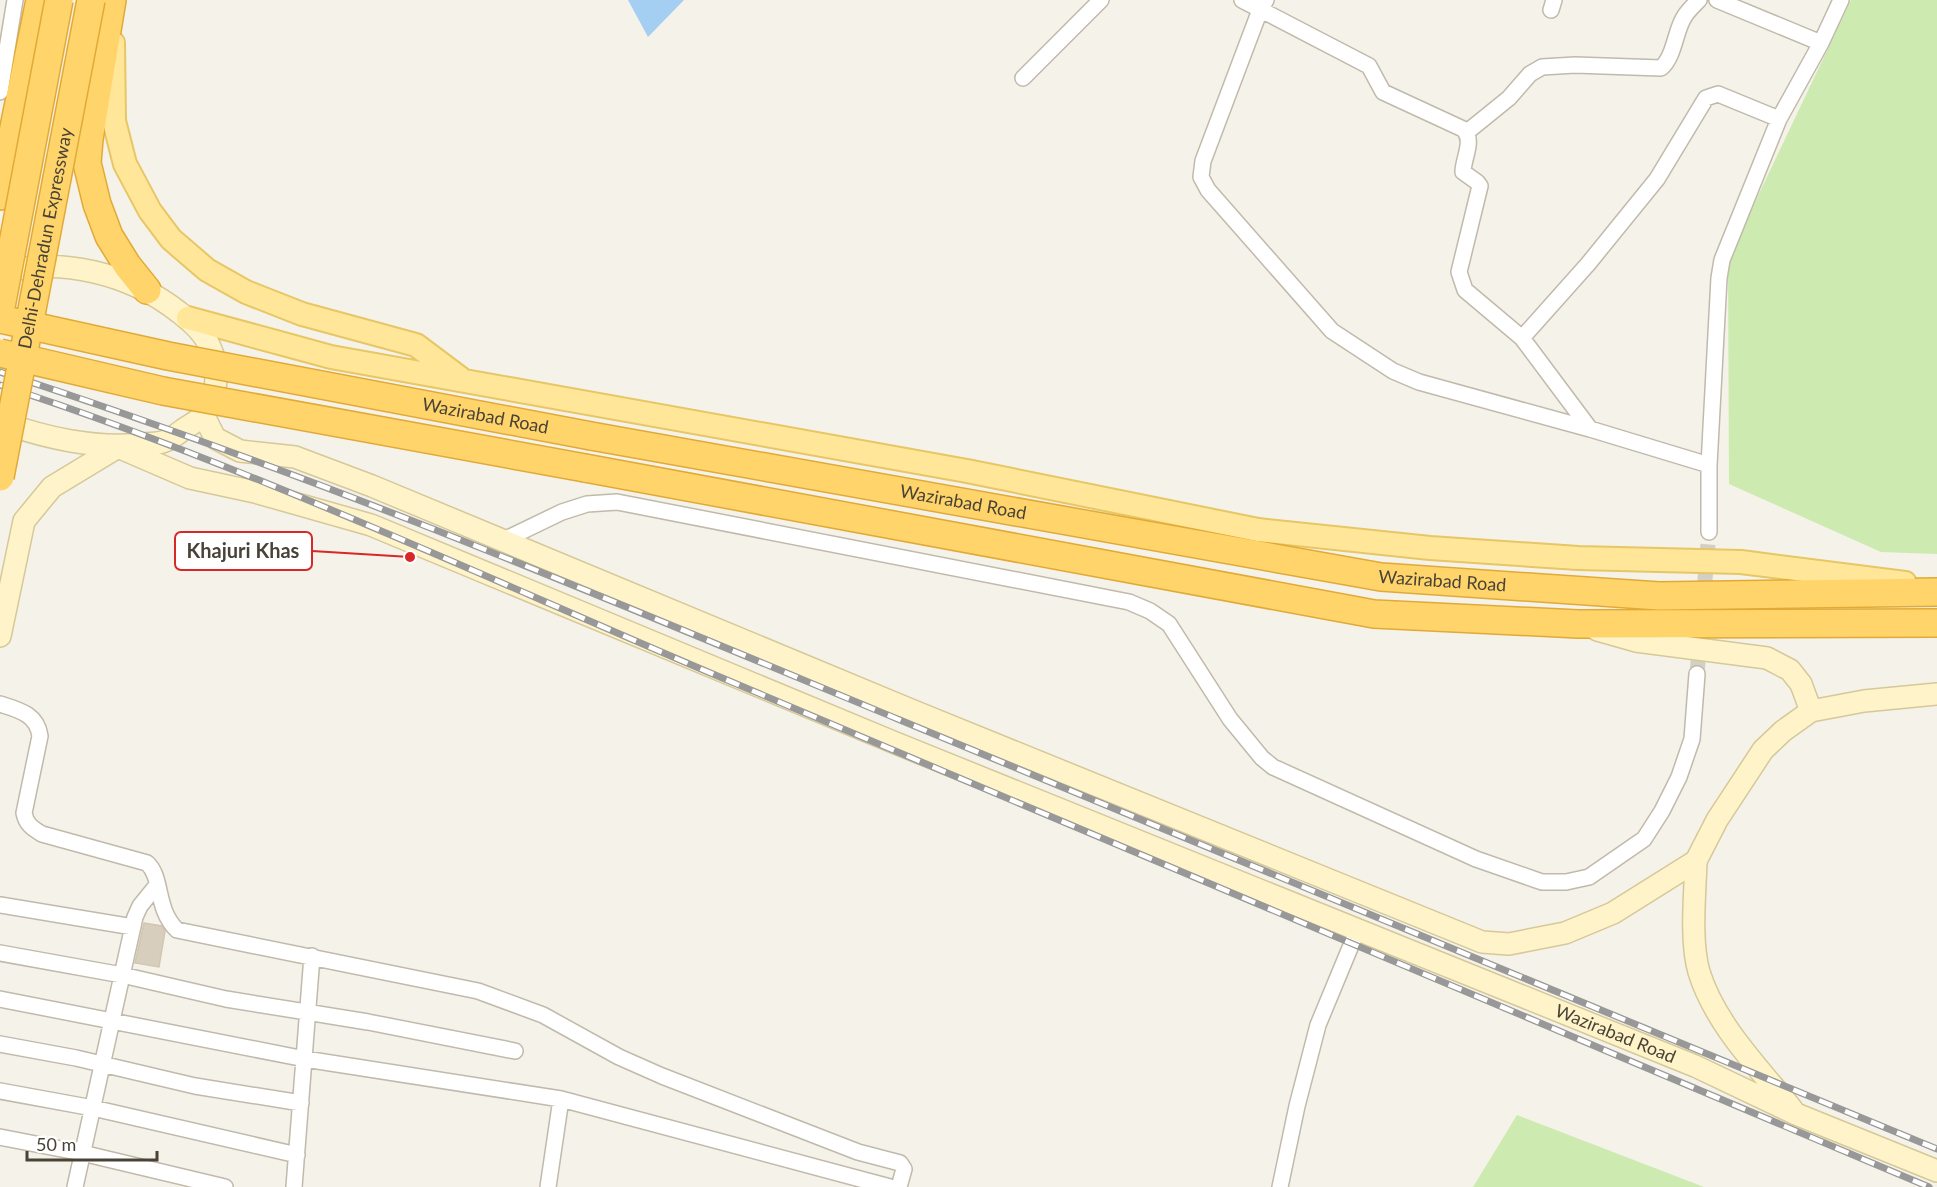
<svg xmlns="http://www.w3.org/2000/svg" width="1937" height="1187" viewBox="0 0 1937 1187" font-family="Lato,sans-serif">
<rect width="100%" height="100%" fill="#f5f2e9"/>
<path fill="#cdeab1" d="M1851 0H1937V554L1881 552 1729 484 1728 259Z
M1517 1115 1704 1187H1473Z"/>
<path fill="#a4cff2" d="M628 0H684L648 37Z"/>
<path fill="#d7cebe" stroke="#d2c6b1" stroke-width="1.5" d="M144 923 162 926 165 931 159 967 135 963Z"/>
<g fill="none" stroke-linecap="round" stroke-linejoin="round">
<path stroke="#d3cfc5" stroke-width="15" stroke-dasharray="15 8" stroke-linecap="butt" d="M1697 674 1709 532"/>
<g stroke="#c1baab" stroke-width="18">
<path id="street" d="M1242 0 1369 66 1383 92 1463 129C1475 140 1463 158 1463 172L1477 182 1480 186 1459 272 1465 290 1522 338 1590 429
M1266 0 1260 10 1203 161 1201 177 1208 190 1332 331 1393 371 1419 382 1590 429 1709 465
M1717 0 1821 43
M1551 10 1554 0
M1023 78 1101 0
M0 92 15 0
M1467 132 1509 98 1530 74 1542 67 1575 65 1661 68C1674 57 1675 33 1683 19 1687 11 1693 6 1699 0
M1522 338 1588 264 1657 179 1706 98 1718 94 1779 119
M1709 532V465L1719 278 1722 260 1779 119 1821 43 1841 0
M504 540 562 512 587 504 617 502 1129 602 1150 611 1169 624 1230 719 1262 758 1273 767 1476 859 1542 882H1566L1589 877 1644 839 1662 811 1679 777 1692 739 1697 674
M0 704C19 710 37 714 40 736L24 813C26 824 32 828 42 834L147 863C163 877 155 909 177 930L478 991 543 1015 619 1057 662 1076 858 1152 900 1163 904 1169 899 1187
M0 905 133 927
M0 953 122 975 226 999 368 1022 515 1051
M0 999 305 1059 561 1099 890 1187
M0 1044 76 1058 195 1086 301 1103
M0 1091 93 1108 297 1155
M0 1137 82 1153 225 1187
M75 1187 135 917 140 906 157 885
M294 1187 312 956
M548 1187 561 1099
M1280 1187 1297 1106 1318 1025 1357 931"/>
</g>
<g stroke="#d6c898" stroke-width="24">
<g id="secondary">
<path d="M0 273C61 256 131 274 180 313 192 322 204 333 210 347 218 364 218 387 210 404 202 419 198 420 184 429 178 433 172 439 165 441 159 444 150 443 143 444 93 449 47 438 0 422"/>
<path d="M204 416 215 438 240 451 295 457 372 486 911 710 1482 942 1509 944 1565 933 1613 913 1696 861 1717 820 1763 750 1783 731 1811 711 1864 701 1937 694"/>
<path id="s1" d="M118 447 190 478 255 492 371 525 893 742 1695 1066 1796 1114 1937 1171"/>
<path d="M1597 630 1636 641 1767 658 1790 670 1801 684 1811 711"/>
<path d="M0 636 24 521 52 487 118 447"/>
<path d="M1696 861C1695 894 1690 941 1699 972 1715 1024 1758 1067 1792 1109"/>
</g>
</g>
<g stroke="#e7c665" stroke-width="26">
<path id="primary" d="M113 43 114 121 125 164 150 211 171 239 207 270 246 292 302 314 416 345 460 378
M188 318 331 357 967 471 1258 530 1430 548 1578 558 1741 562 1905 583"/>
</g>
<g stroke="#e1aa37" stroke-width="30">
<g id="highway">
<path d="M112 0 89 139 87 163 97 204 109 236 127 265 147 290"/>
<path d="M0 196 40 0"/>
<path id="s2" d="M591 436 1381 577 1659 596 1937 592"/>
<path d="M585 468 1374 614 1578 624 1937 623"/>
</g>
</g>
<use href="#street" stroke="#fff" stroke-width="15"/>
<use href="#secondary" stroke="#fff4c9" stroke-width="21"/>
<use href="#primary" stroke="#ffe698" stroke-width="22"/>
<use href="#highway" stroke="#ffd46a" stroke-width="27"/>
<g stroke="#989898" stroke-width="7">
<path id="rail" d="M0 372C306 471 603 597 900 720 1246 863 1591 1006 1937 1149
M0 385C247 465 481 576 720 677 1123 847 1526 1017 1929 1187"/>
</g>
<use href="#rail" stroke="#fff" stroke-width="4.5" stroke-dasharray="14" stroke-linecap="butt"/>
<g stroke="#e1aa37" stroke-width="30" stroke-linecap="butt">
<g id="highway-bridge">
<path d="M0 312 59 0"/>
<path id="s3" d="M0 319 168 356 591 436"/>
<path d="M0 353 163 391 585 468"/>
<path id="s4" d="M0 477 91 0"/>
</g>
</g>
<use href="#highway-bridge" stroke="#ffd46a" stroke-width="27"/>
</g>
<g text-anchor="middle" stroke-width="6" stroke-linejoin="round" paint-order="stroke">
<g font-size="18" fill="#494337" stroke="#fff">
<text dy="6" stroke="none"><textPath href="#s4" startOffset="243">Delhi-Dehradun Expressway</textPath></text>
<text dy="6" stroke="none"><textPath href="#s3" startOffset="495">Wazirabad Road</textPath></text>
<text dy="6" stroke="none"><textPath href="#s2" startOffset="378">Wazirabad Road</textPath></text>
<text dy="6" stroke="none"><textPath href="#s2" startOffset="864">Wazirabad Road</textPath></text>
<text dy="6" stroke="none"><textPath href="#s1" startOffset="1610">Wazirabad Road</textPath></text>
</g>
</g>
<path fill="none" stroke="#d62828" stroke-width="2" d="M410 557L312 551"/>
<circle fill="#d62828" stroke="#fff" stroke-width="2" cx="410" cy="557" r="6"/>
<rect fill="#fff" stroke="#d62828" stroke-width="2" x="175" y="532" width="137" height="38" rx="6"/>
<g font-size="20" text-anchor="middle" font-weight="bold" fill="#494337">
<text x="243" y="558">Khajuri Khas</text>
</g>
<path d="M27 1151v9h130v-9" fill="none" stroke="#494337" stroke-width="3"/>
<text x="36" y="1151" font-size="18" fill="#494337" stroke="#ffffff" stroke-width="4.5" paint-order="stroke">50 m</text>
</svg>
